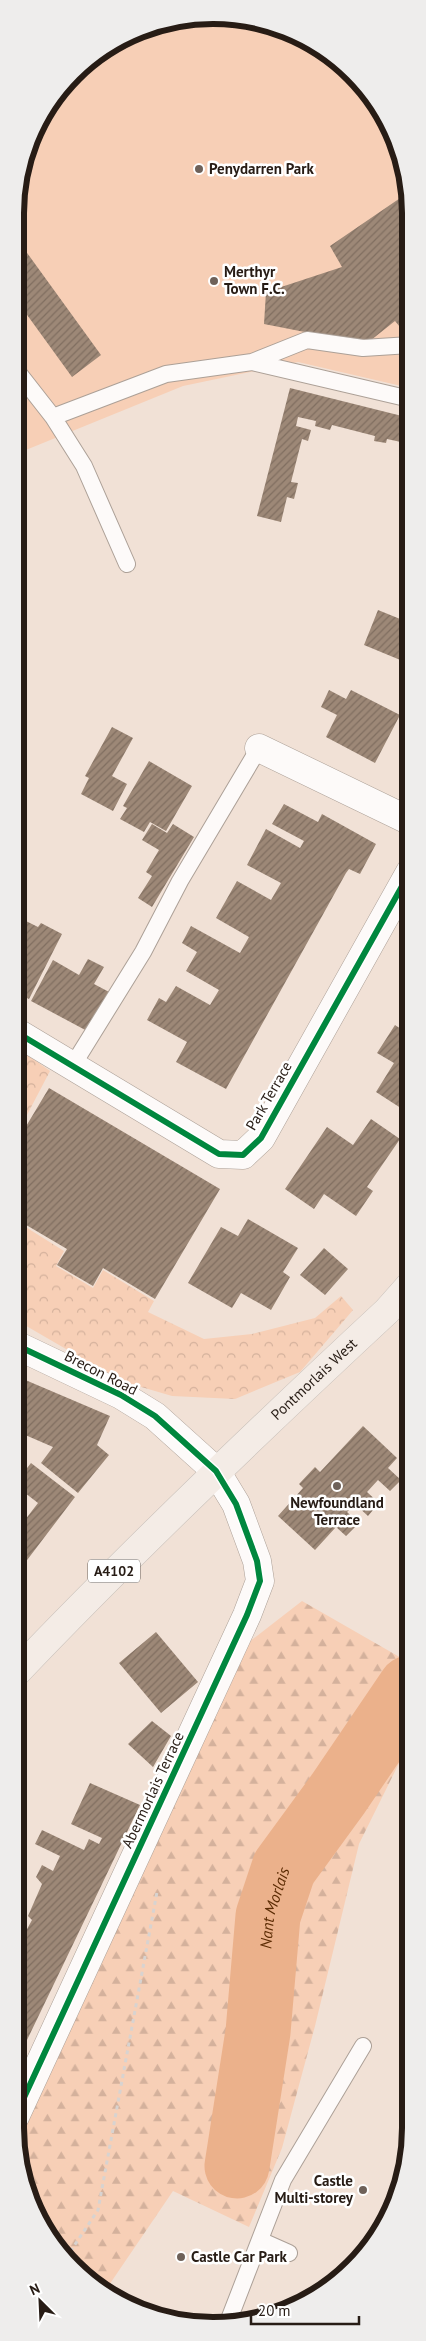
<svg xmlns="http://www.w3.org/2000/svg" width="426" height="2341" viewBox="0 0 426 2341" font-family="'PT Sans',sans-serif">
<defs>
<pattern id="forest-firs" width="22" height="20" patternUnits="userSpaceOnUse" patternTransform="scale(1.25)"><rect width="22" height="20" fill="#f7cfb6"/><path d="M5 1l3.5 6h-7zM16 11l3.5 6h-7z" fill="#d4b19c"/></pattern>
<pattern id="park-crowns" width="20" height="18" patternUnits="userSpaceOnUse" patternTransform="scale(1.25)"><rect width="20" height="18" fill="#f7cfb6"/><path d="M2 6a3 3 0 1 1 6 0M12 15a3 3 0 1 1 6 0" fill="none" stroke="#d4b19c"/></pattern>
<pattern id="building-hatch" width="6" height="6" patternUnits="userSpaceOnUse" patternTransform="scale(1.25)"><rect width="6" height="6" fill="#9d8877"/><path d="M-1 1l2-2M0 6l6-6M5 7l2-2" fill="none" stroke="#806e60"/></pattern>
</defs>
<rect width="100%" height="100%" fill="#f1e1d6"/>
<path fill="#f7cfb6" d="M239 17 300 35 353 73 396 137 411 200 410 388 298 362 183 386 16 454 17 187 41 114 92 56 161 22Z"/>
<path fill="url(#forest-firs)" d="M302 1601 410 1663V1741L359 1844 315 2026 282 2148 249 2227 173 2191 105 2291 73 2268 30 2204 16 2131 249 1642Z"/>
<path fill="url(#park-crowns)" d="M16 1047 50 1071 16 1136Z
M16 1221 64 1251 56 1266 93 1288 103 1270 154 1301 148 1312 204 1339 252 1334 315 1318 341 1296 353 1310 300 1372 235 1399 172 1396 121 1381 16 1320Z"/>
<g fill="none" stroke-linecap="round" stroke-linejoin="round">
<path stroke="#ebb18b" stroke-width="65" id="s1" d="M237 2166 258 2032 268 1916 284 1868 338 1794 410 1688"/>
</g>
<path fill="url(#building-hatch)" d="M409 192 411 200 410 337 409 338 395 321 366 344 264 324 266 292 342 267 330 246Z
M17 239 101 355 72 377 17 301Z
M290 388 410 418V444L387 439 386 443 374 441 375 436 332 425 330 430 315 426 316 421 298 417 296 426 311 430 308 441 302 439 291 482 298 483 294 499 287 497 281 522 257 516Z
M378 610 410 623V664L364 645Z
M329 690 346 699 351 690 400 715 375 763 326 737 337 715 321 707Z
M112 727 133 738 112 776 127 784 113 811 81 794 89 778 85 776Z
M149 761 192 786 166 831 150 822 144 832 120 819 127 808 123 806Z
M284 804 318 822 322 814 376 844 360 874 349 869 346 873 226 1089 176 1062 187 1042 147 1020 159 998 166 1002 176 986 210 1005 219 990 186 971 197 952 182 943 191 926 240 953 249 937 216 918 237 881 271 900 281 883 247 865 266 829 300 848 304 841 272 824Z
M152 824 167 833 173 824 194 837 152 907 138 898 152 876 146 872 159 850 142 840Z
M24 920 38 927 41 923 62 934 29 999 16 993V935Z
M88 959 104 967 94 984 111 993 89 1032 31 1001 53 960 79 975Z
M395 1025 410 1035V1114L376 1092 394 1063 377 1053Z
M49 1088 220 1189 155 1299 103 1268 93 1286 57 1265 67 1249 16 1219V1143Z
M371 1119 400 1139 367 1187 373 1191 356 1216 324 1194 314 1209 285 1189 327 1127 353 1145Z
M248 1219 298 1248 283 1272 290 1277 271 1310 241 1293 232 1308 188 1283 221 1227 238 1236Z
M324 1248 348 1269 325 1295 300 1275Z
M16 1376 110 1416 97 1445 109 1455 78 1493 41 1463 53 1447 16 1431Z
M363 1426 397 1458 388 1468 401 1480 390 1491 378 1480 367 1492 379 1503 368 1516 355 1504 347 1512 359 1523 346 1536 336 1527 315 1550 278 1516 303 1488 299 1484 315 1467 320 1472Z
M31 1463 75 1497 15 1576 16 1527 18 1529 38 1503 16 1486V1482Z
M156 1632 198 1682 161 1713 119 1663Z
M152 1721 171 1736 153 1767 128 1744Z
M90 1783 140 1805 15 2065V1951L32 1920 28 1916 42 1884 36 1877 42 1865 53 1871 60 1856 35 1844 42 1830 84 1850 89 1839 99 1844 102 1838 71 1824Z"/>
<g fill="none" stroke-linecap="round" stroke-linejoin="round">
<g stroke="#aca097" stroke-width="18">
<path id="service" d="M252 362 307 340 363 348 410 345
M17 371 53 417 166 374 252 362 410 399
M53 417 84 466 127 564
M69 1064 73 1065 143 952 180 881 259 748
M262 2241 289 2253
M228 2322 283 2180 363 2046"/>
</g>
<g stroke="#aca097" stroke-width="29">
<path id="minor" d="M259 748 410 821
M16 1032 219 1154 243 1155 261 1138 410 872
M15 2117 247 1615 260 1581 257 1561 236 1504 216 1471 155 1416 121 1395 16 1345"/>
</g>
<g stroke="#c7bfb9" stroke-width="29">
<g id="primary">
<path id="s2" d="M15 1674C135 1548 260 1429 387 1311L410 1285"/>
</g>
</g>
<path stroke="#d8d3d0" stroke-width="3" stroke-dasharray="4 4" stroke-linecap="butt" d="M66 2258 98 2210 157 1892"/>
<use href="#service" stroke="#fdfaf9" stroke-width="16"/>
<use href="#minor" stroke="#fdfaf9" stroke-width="28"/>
<use href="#primary" stroke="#f4ece6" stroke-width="28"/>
<g stroke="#fff" stroke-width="9">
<path id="cycleway" d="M16 1032 219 1154 243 1155 261 1138 410 872
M15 2117 247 1615 260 1581 257 1561 236 1504 216 1471 155 1416 121 1395 16 1345"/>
</g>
<use href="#cycleway" stroke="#00873e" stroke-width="6"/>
</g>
<g fill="#6e6159" stroke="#fff" stroke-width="2">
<circle cx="199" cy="169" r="5"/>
<circle cx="214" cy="281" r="5"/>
<circle cx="337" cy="1486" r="5"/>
<circle cx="363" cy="2190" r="5"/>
<circle cx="181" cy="2257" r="5"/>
</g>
<g text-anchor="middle" stroke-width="5" stroke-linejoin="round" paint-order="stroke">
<rect fill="#fff" stroke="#68605b" stroke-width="1" x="88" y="1559.5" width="52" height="23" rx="4"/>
<g font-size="14" font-weight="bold" fill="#271c15">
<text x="114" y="1576">A4102</text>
</g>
<g font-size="15" font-weight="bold" fill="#271c15" stroke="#fff" text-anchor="start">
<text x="209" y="174">Penydarren Park</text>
<text x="224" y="277">Merthyr<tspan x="224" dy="17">Town F.C.</tspan></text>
<text x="337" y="1508" text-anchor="middle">Newfoundland<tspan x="337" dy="17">Terrace</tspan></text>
<text x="353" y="2186" text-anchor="end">Castle<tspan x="353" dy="17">Multi-storey</tspan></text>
<text x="191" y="2262">Castle Car Park</text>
</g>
<g font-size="15" fill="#271c15" stroke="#fff">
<text transform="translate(269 1096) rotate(-60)" y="5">Park Terrace</text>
<text transform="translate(101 1373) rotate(27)" y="5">Brecon Road</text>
<text dy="5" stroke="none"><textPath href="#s2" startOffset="420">Pontmorlais West</textPath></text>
<text transform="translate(153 1790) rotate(-65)" y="5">Abermorlais Terrace</text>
</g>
<g font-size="16" font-style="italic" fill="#5c2c04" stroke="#fff">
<text dy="6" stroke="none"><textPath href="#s1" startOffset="261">Nant Morlais</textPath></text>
</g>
</g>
<path d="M0 0H426V2341H0ZM213 24H213A189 189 0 0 1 402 213V2128A189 189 0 0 1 213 2317H213A189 189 0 0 1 24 2128V213A189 189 0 0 1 213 24Z" fill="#eeedec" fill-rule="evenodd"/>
<path fill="none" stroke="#271c15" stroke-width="6" d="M213 24H213A189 189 0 0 1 402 213V2128A189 189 0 0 1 213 2317H213A189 189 0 0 1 24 2128V213A189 189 0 0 1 213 24Z"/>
<g transform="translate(40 2301) rotate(336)" stroke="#ffffff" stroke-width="4" paint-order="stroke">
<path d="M0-4L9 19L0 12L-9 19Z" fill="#271c15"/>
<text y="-8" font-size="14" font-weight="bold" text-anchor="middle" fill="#271c15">N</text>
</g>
<path d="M251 2316v8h108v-8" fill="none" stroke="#271c15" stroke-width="2.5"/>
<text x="258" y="2316" font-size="15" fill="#271c15" stroke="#ffffff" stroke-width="4" paint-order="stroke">20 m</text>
</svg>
